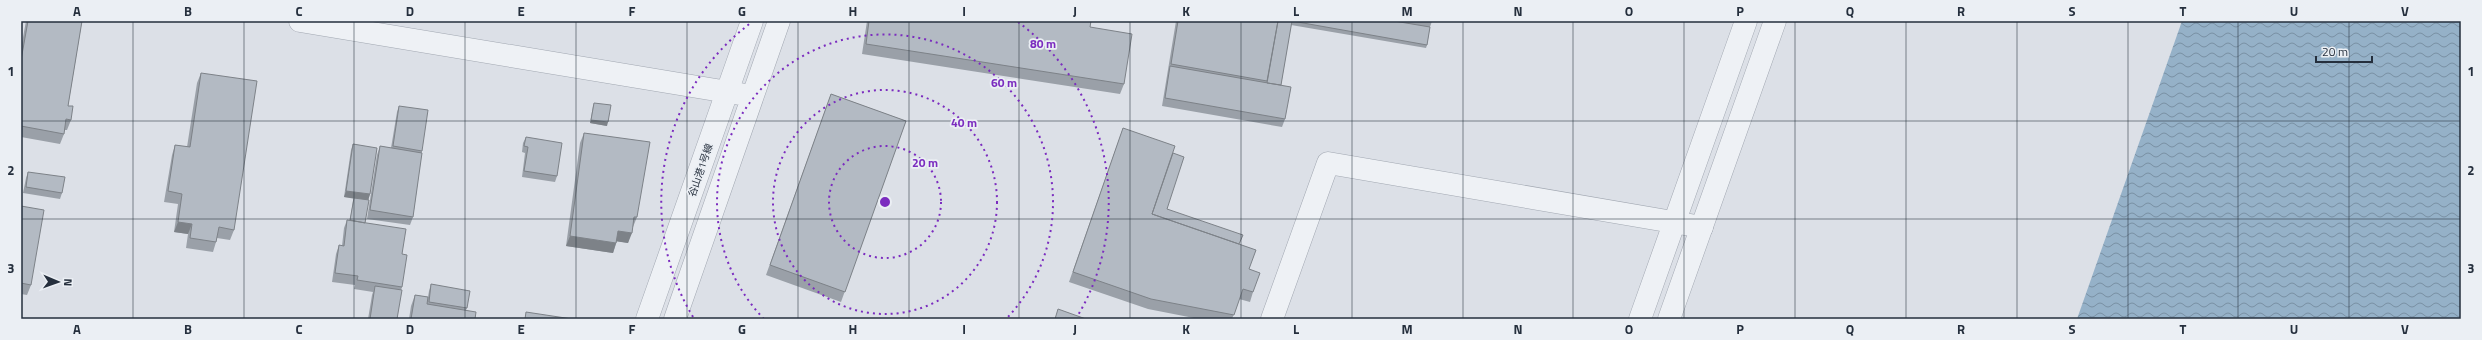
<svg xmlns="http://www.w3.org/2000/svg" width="2482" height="340" viewBox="0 0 2482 340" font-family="'Titillium Web','Noto Sans JP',sans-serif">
<defs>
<pattern id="water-waves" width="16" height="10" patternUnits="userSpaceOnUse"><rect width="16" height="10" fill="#95b1c8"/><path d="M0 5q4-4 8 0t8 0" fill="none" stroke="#7990a4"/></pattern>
</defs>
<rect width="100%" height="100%" fill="#dce0e7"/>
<path fill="url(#water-waves)" d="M2182 21H2461V319H2077Z"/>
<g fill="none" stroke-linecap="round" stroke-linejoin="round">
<g stroke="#a1a7b1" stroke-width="23">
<path id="minor" d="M1272 319 1328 163 1702 227"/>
</g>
<g stroke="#a1a7b1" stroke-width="23">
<path id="tertiary" d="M300 21 752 96
M647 319 752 21
M675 319 779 21
M1640 319 1746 21
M1669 319 1775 21"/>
</g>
<use href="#minor" stroke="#eef1f5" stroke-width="22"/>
<use href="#tertiary" stroke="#eef1f5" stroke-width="22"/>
</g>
<path fill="#9aa0a8" d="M26 21H82L68 106 71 120 67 130H64V134L60 144 21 137V48Z
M867 21H1091L1090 27 1124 84 1120 94 862 54Z
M1176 21H1432L1430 27 1427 45 1426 48 1291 25 1281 85 1285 119 1282 127 1162 106Z
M201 73 234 230 230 240 217 238 216 242 213 252 186 248 188 234 174 232 178 204 164 202 172 155 175 145 187 147 197 83Z
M831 94 906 121 841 302 766 275Z
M594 103 607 126 590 123 593 106Z
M399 106 422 151 413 217 410 225 367 219 377 155 380 146 391 148 397 112Z
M1123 128 1167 209 1239 244 1249 269 1253 292 1250 302 1239 299 1232 319H1199L1148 309 1069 282Z
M584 133 637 217 633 227H632L628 243 617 241 613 253 566 246 580 143Z
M526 137 557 176 555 182 522 177 525 153 522 152 523 143Z
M353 144 370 194 368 200 365 223 402 254V287L401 290 397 319H368L372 295 373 292 354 289 355 285 332 282 336 254 339 245 342 246 344 228 347 220H350L353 201 354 198 344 197 351 150Z
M28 172 62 193 60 199 23 193 26 178Z
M21 206 31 285 27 295 21 294Z
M431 284 467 308 466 310 475 319H409L411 306 415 295 428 297 429 291Z"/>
<path fill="#7d8288" d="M591 120 608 122 607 126 590 123Z
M346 191 370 194 368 201 344 197Z
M178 222 192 224 188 234 174 232Z
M618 231 632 233 628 243 614 241Z
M570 236 616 243 613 253 566 246Z"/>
<path fill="#b3bac3" stroke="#7d8288" d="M28 21H82L68 106H73L71 120 66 119 64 134 21 126V60Z
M869 21H1091L1090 27 1132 34 1124 84 866 44Z
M1178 21H1278L1267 81 1171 64Z
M1278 21H1394L1430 27 1427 45 1292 21 1281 85 1267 83Z
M1170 66 1291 87 1285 119 1165 98Z
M201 73 257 81 234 230 219 227 216 242 190 238 192 224 178 222 182 194 168 191 175 145 190 147Z
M831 94 906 121 845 292 770 265Z
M594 103 611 105 608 122 591 120Z
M399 106 428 110 422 151 393 146Z
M1123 128 1175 146 1152 214 1256 250 1249 269 1260 273 1253 292 1243 289 1234 315 1151 299 1073 272Z
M584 133 650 142 637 217H634L632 233 618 231 616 243 570 236Z
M526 137 562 143 557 176 524 171 528 147 524 146Z
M353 144 377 148 370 194 346 191Z
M380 146 422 153 413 217 370 210Z
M1173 153 1184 157 1167 209 1243 235 1239 244 1152 214Z
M28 172 65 177 62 193 26 187Z
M354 198 369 200 365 223 350 220Z
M21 206 44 210 31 285 21 283Z
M347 220 406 229 402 254 407 255 402 287 357 280 358 276 335 273 339 245 344 246Z
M431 284 470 291 467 308 429 302Z
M375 286 402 290 397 319H370Z
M415 295 428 297 427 304 476 312 475 319H411Z
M1058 309 1086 319H1055Z
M526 312 572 319H525Z"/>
<path fill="none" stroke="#252f3d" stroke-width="1" stroke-opacity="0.55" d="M133 21V319M244 21V319M354 21V319M465 21V319M576 21V319M687 21V319M798 21V319M909 21V319M1019 21V319M1130 21V319M1241 21V319M1352 21V319M1463 21V319M1573 21V319M1684 21V319M1795 21V319M1906 21V319M2017 21V319M2128 21V319M2238 21V319M2349 21V319M21 121H2461M21 219H2461"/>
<g fill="none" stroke="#7b2cbf" stroke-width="2" stroke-dasharray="2 4">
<circle cx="885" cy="202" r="56"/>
<circle cx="885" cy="202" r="112"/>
<path d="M764 319A168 168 0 1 1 1006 319"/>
<path d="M693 317A224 224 0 0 1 752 22M1018 22A224 224 0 0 1 1077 317"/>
</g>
<g text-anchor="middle" stroke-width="3.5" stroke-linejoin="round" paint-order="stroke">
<g font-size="10" fill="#252f3d" stroke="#ebeff4">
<text transform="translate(700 170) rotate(-71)" y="4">谷山港1号線</text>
</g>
</g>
<circle cx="885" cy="202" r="6" fill="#7b2cbf" stroke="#ebeff4" stroke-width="2"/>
<g font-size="12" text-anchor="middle" font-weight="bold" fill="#7b2cbf" stroke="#ebeff4" stroke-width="3.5" stroke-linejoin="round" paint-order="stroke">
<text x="1043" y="48">80 m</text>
<text x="1004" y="87">60 m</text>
<text x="964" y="127">40 m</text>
<text x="925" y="167">20 m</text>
</g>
<rect width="2482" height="340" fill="none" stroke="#ebeff4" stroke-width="44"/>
<g transform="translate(58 282) rotate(92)" stroke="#ebeff4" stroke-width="3" paint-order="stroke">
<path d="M0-3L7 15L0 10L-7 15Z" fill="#252f3d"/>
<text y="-6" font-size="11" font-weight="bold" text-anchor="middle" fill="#252f3d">N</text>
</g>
<path d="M2316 56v6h56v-6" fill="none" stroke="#252f3d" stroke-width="2"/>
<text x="2322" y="56" font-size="12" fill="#252f3d" stroke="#ebeff4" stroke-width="3" paint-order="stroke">20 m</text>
<rect x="22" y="22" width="2438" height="296" fill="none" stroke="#252f3d" stroke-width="1.5"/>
<g font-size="13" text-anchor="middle" font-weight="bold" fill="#252f3d">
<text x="77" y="16">A</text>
<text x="188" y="16">B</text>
<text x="299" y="16">C</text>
<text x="410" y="16">D</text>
<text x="521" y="16">E</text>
<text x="632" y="16">F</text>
<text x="742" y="16">G</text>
<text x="853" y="16">H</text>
<text x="964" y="16">I</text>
<text x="1075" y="16">J</text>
<text x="1186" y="16">K</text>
<text x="1296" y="16">L</text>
<text x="1407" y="16">M</text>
<text x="1518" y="16">N</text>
<text x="1629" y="16">O</text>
<text x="1740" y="16">P</text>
<text x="1850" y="16">Q</text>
<text x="1961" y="16">R</text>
<text x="2072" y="16">S</text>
<text x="2183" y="16">T</text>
<text x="2294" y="16">U</text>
<text x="2405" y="16">V</text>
<text x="11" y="76">1</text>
<text x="2471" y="76">1</text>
<text x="11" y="175">2</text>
<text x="2471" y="175">2</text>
<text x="11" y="273">3</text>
<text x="2471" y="273">3</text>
<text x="77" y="334">A</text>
<text x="188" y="334">B</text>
<text x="299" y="334">C</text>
<text x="410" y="334">D</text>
<text x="521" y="334">E</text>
<text x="632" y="334">F</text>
<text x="742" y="334">G</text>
<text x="853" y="334">H</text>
<text x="964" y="334">I</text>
<text x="1075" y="334">J</text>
<text x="1186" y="334">K</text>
<text x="1296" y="334">L</text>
<text x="1407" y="334">M</text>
<text x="1518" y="334">N</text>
<text x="1629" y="334">O</text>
<text x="1740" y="334">P</text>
<text x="1850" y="334">Q</text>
<text x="1961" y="334">R</text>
<text x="2072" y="334">S</text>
<text x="2183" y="334">T</text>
<text x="2294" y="334">U</text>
<text x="2405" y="334">V</text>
</g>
</svg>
